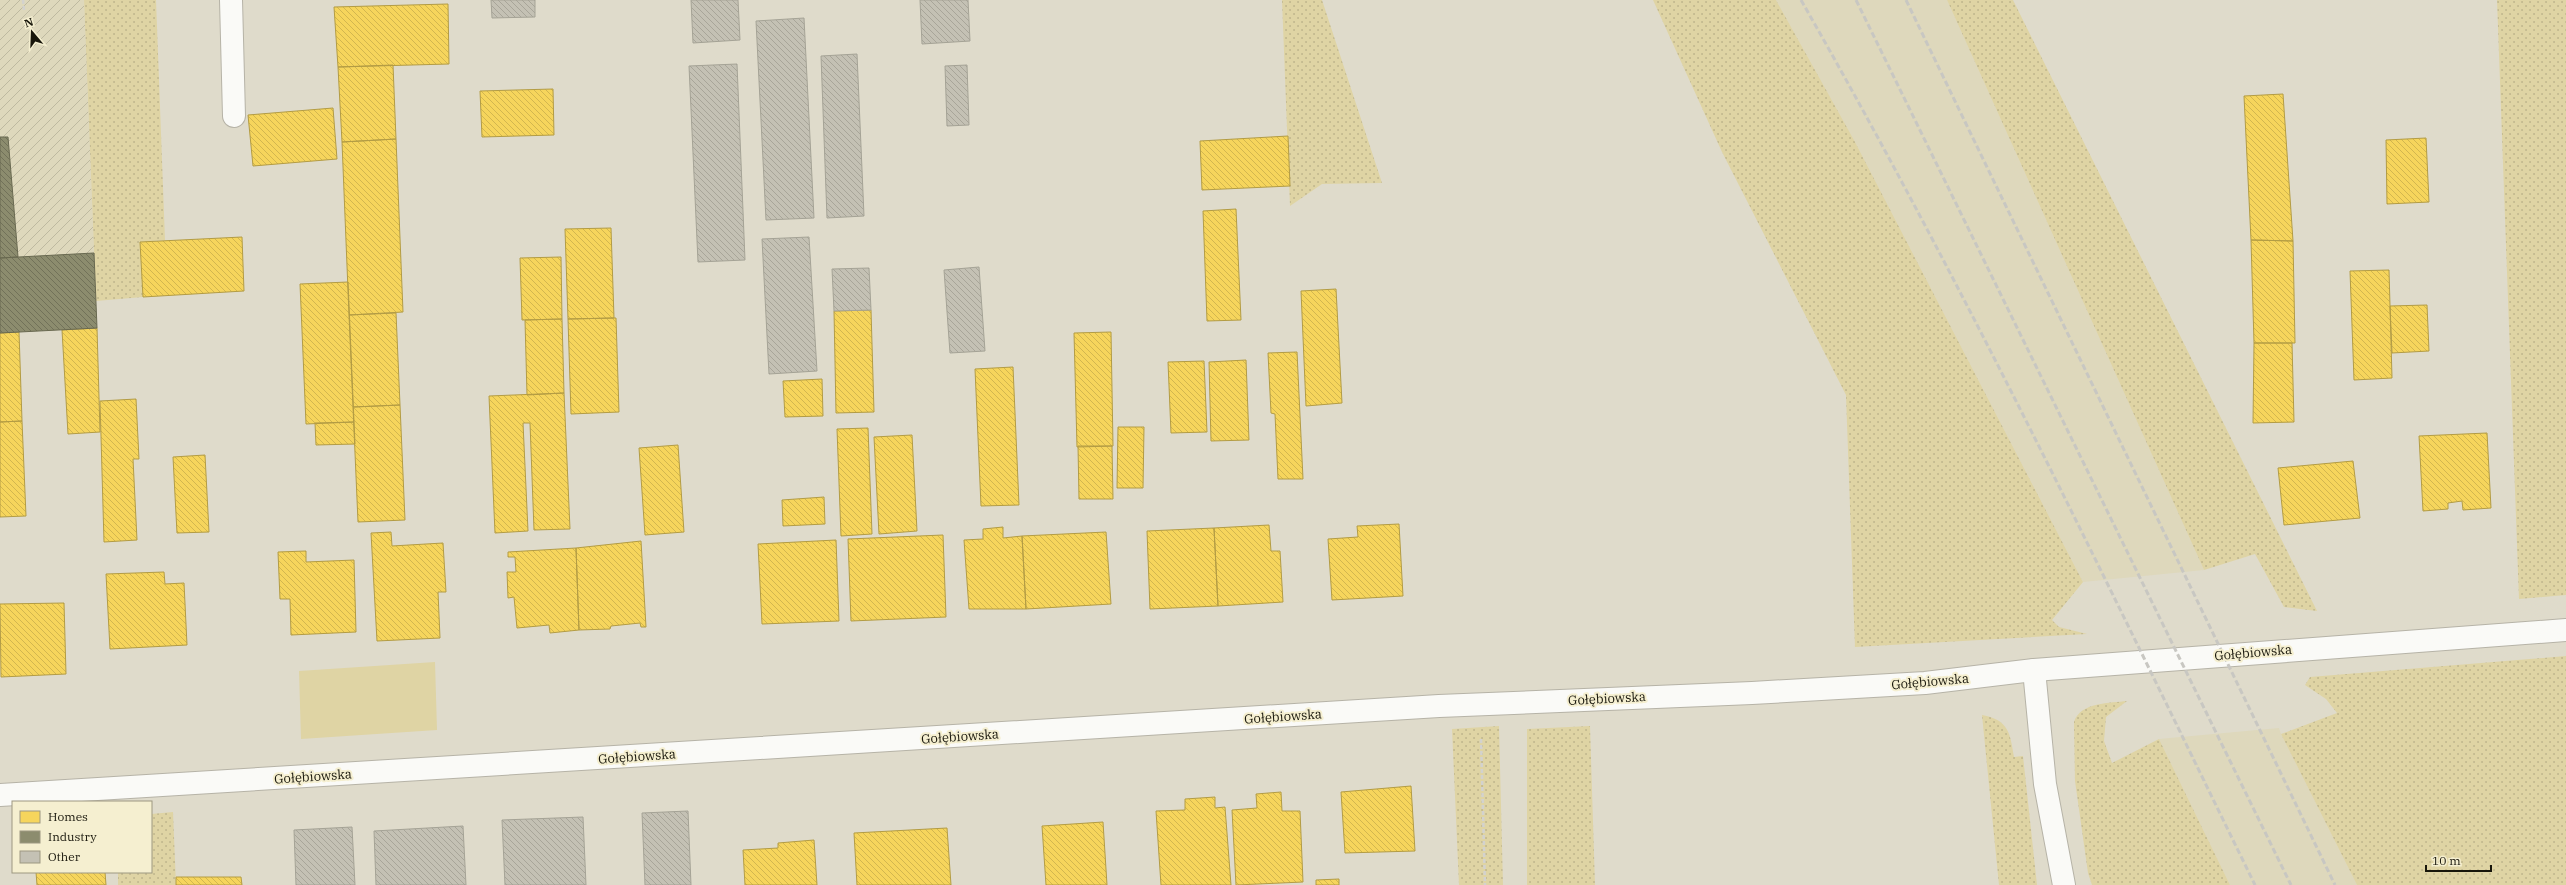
<svg xmlns="http://www.w3.org/2000/svg" width="2566" height="885" viewBox="0 0 2566 885" font-family="'IBM Plex Serif',serif">
<defs>
<pattern id="industrial-furrows" width="10" height="10" patternUnits="userSpaceOnUse"><rect width="10" height="10" fill="#ded8bc"/><path d="M-1 1l2-2M0 10L10 0M9 11l2-2" fill="none" stroke="#beb9a0"/></pattern>
<pattern id="grass-dots" width="8" height="8" patternUnits="userSpaceOnUse"><rect width="8" height="8" fill="#dfd4a4"/><path d="M2 2h.1M6 6h.1" fill="none" stroke="#bfb58c" stroke-width="1.8" stroke-linecap="round"/></pattern>
<pattern id="homes-back-hatch" width="6" height="6" patternUnits="userSpaceOnUse"><rect width="6" height="6" fill="#f6d55c"/><path d="M-1 5l2 2M0 0l6 6M5-1l2 2" fill="none" stroke="#d2b64f"/></pattern>
<pattern id="industry-back-hatch" width="6" height="6" patternUnits="userSpaceOnUse"><rect width="6" height="6" fill="#8c8c6e"/><path d="M-1 5l2 2M0 0l6 6M5-1l2 2" fill="none" stroke="#717159"/></pattern>
<pattern id="building-back-hatch" width="6" height="6" patternUnits="userSpaceOnUse"><rect width="6" height="6" fill="#c4c1b4"/><path d="M-1 5l2 2M0 0l6 6M5-1l2 2" fill="none" stroke="#a8a599"/></pattern>
</defs>
<rect width="100%" height="100%" fill="#dfdbcb"/>
<path fill="#ded8bc" d="M1776 0H1947L2204 570 2083 582 1854 140Z
M2279 728 2281 734 2357 885H2230L2159 739Z"/>
<path fill="url(#industrial-furrows)" d="M0 0H84L94 253 18 257 8 137H0Z"/>
<path fill="url(#grass-dots)" d="M84 0H156L165 240 140 242 143 297 96 301Z
M1282 0H1322L1382 183 1322 184 1290 206Z
M1653 0H1776L1854 140 2083 582 2052 620 2059 627 2087 634 1855 647 1846 395 1722 152Z
M1947 0H2013L2317 611 2284 607 2255 554 2204 570Z
M2497 0H2566V595L2519 599Z
M2566 656V885H2357L2281 734 2337 713 2326 699 2305 685 2310 677Z
M2127 701 2106 717 2104 741 2112 763 2159 739 2230 885H2092L2088 873 2075 781 2074 722C2080 702 2111 703 2127 701Z
M1982 715C2009 720 2010 733 2014 757L2023 756 2037 885H1999Z
M1499 726 1503 885H1459L1452 729Z
M1590 726 1595 885H1527V729Z
M173 812 176 885H118V872H151V814Z"/>
<path fill="#dfd4a4" d="M435 662 437 730 301 739 299 671Z"/>
<path fill="url(#homes-back-hatch)" stroke="#b39c44" d="M448 4 449 64 338 67 334 7Z
M393 65 396 139 342 142 338 67Z
M553 89 554 135 482 137 480 91Z
M2283 94 2293 241 2251 240 2244 96Z
M333 108 337 159 253 166 248 115Z
M1288 136 1290 186 1202 190 1200 141Z
M2426 138 2429 202 2387 204 2386 140Z
M396 139 403 312 349 315 342 142Z
M1236 209 1241 320 1207 321 1203 211Z
M611 228 614 318 568 319 565 229Z
M242 237 244 291 143 297 140 242Z
M2251 240 2293 241 2295 343H2254Z
M561 257 562 319 522 320 520 258Z
M2389 270 2392 378 2354 380 2350 271Z
M348 282 354 422 306 424 300 284Z
M1336 289 1342 403 1306 406 1301 291Z
M2427 305 2429 351 2392 353 2390 306Z
M871 310 874 412 836 413 834 311Z
M396 313 400 405 353 407 349 315Z
M614 318H616L619 412 571 414 568 319Z
M562 319 564 393 527 395 525 320Z
M97 328 100 432 68 434 62 330Z
M19 332 22 421 0 422V333Z
M1111 332 1113 446 1077 447 1074 333Z
M2254 343H2292L2294 422 2253 423Z
M1297 352 1303 479H1278L1275 414 1271 413 1268 353Z
M1246 360 1249 440 1211 441 1209 362Z
M1204 361 1207 432 1171 433 1168 362Z
M1013 367 1019 505 981 506 975 369Z
M822 379 823 416 785 417 783 381Z
M564 393 570 529 534 530 530 423H523L528 531 495 533 489 396Z
M136 399 139 459H133L137 540 104 542 100 401Z
M400 405 405 520 358 522 353 407Z
M22 421 26 516 0 517V422Z
M354 422 355 444 316 445 315 423Z
M1118 427H1144L1143 488H1117Z
M868 428 872 534 841 536 837 429Z
M2487 433 2491 508 2463 510 2462 501 2448 503V509L2423 511 2419 436Z
M912 435 917 531 879 534 874 437Z
M678 445 684 532 645 535 639 448Z
M1078 446H1112L1113 499H1079Z
M205 455 209 532 177 533 173 457Z
M2353 461 2360 518 2284 525 2278 468Z
M824 497 825 524 783 526 782 500Z
M1399 524 1403 596 1332 600 1328 539 1358 537 1357 526Z
M1269 525 1271 551H1280L1283 602 1218 606 1214 528Z
M1003 527V538L1022 536 1026 609H969L964 540 983 539V529Z
M1214 528 1218 606 1150 609 1147 531Z
M391 532 392 546 443 543 446 592H438L440 638 377 641 371 533Z
M1106 532 1111 604 1026 609 1022 536Z
M943 535 946 617 851 621 848 539Z
M836 540 839 621 762 624 758 544Z
M641 541 646 627H641L640 623 611 626 610 629 579 630 576 548Z
M576 548 579 630 550 633 549 625 517 628 514 597 508 598 507 572H516L515 557H508V552Z
M306 551V562L354 560 356 632 291 635 290 599H280L278 552Z
M164 572 165 584 184 583 187 645 110 649 106 574Z
M64 603 66 674 1 677 0 604Z
M1411 786 1415 851 1345 853 1341 792Z
M1281 792 1282 811H1300L1303 882 1236 885 1232 810 1257 808 1256 794Z
M1215 797V808L1225 807 1231 885H1161L1156 811 1185 810V799Z
M1103 822 1107 885H1046L1042 826Z
M947 828 951 885H857L854 833Z
M814 840 817 885H745L743 850 778 848V843Z
M36 872H105L106 885H37Z
M176 877H241L242 885H176Z
M1339 879V885H1316V880Z"/>
<path fill="url(#industry-back-hatch)" stroke="#696950" d="M0 137H8L18 257 0 258Z
M94 253 97 328 0 333V258Z"/>
<path fill="url(#building-back-hatch)" stroke="#a5a396" d="M491 0H535V17L492 18Z
M691 0H738L740 40 693 43Z
M920 0H968L970 41 922 44Z
M804 18 814 218 766 220 756 21Z
M857 54 864 216 827 218 821 56Z
M737 64 745 260 698 262 689 66Z
M967 65 969 125 947 126 945 66Z
M809 237 817 371 769 374 762 239Z
M979 267 985 351 950 353 944 270Z
M869 268 871 310 834 311 832 269Z
M688 811 691 885H645L642 813Z
M583 817 586 885H505L502 820Z
M463 826 466 885H376L374 831Z
M352 827 355 885H296L294 830Z"/>
<g fill="none" stroke-linecap="round" stroke-linejoin="round">
<g stroke="#b6b3a7" stroke-width="24">
<path id="service" d="M231 0 234 116
M2034 670 2045 784 2064 885"/>
</g>
<g stroke="#b6b3a7" stroke-width="24">
<path id="minor" d="M0 795 1439 706 1752 693 1925 683 2034 670 2566 630"/>
</g>
<path stroke="#d3d2ce" stroke-width="2.5" stroke-dasharray="4 2" stroke-linecap="butt" d="M23 0 24 10
M1481 739 1485 885"/>
<use href="#service" stroke="#fafaf7" stroke-width="22"/>
<use href="#minor" stroke="#fafaf7" stroke-width="22"/>
<path stroke="#c8c7c2" stroke-width="3" stroke-dasharray="6 3" stroke-linecap="butt" d="M1801 0C1966 288 2109 587 2255 885
M1856 0 2291 885
M1906 0 2335 885"/>
</g>
<g text-anchor="middle" stroke-width="4" stroke-linejoin="round" paint-order="stroke">
<g font-size="13" fill="#18160b" stroke="#f5efd0">
<text transform="translate(2253 652) rotate(-5)" y="5">Gołębiowska</text>
<text transform="translate(1930 681) rotate(-5)" y="5">Gołębiowska</text>
<text transform="translate(1607 698) rotate(-3)" y="5">Gołębiowska</text>
<text transform="translate(1283 716) rotate(-4)" y="5">Gołębiowska</text>
<text transform="translate(960 736) rotate(-4)" y="5">Gołębiowska</text>
<text transform="translate(637 756) rotate(-4)" y="5">Gołębiowska</text>
<text transform="translate(313 776) rotate(-4)" y="5">Gołębiowska</text>
</g>
</g>
<rect x="12" y="801" width="140" height="72" fill="#f5efd0" stroke="#9d9881"/>
<rect x="20" y="811" width="20" height="12" fill="#f6d55c" stroke="#9d9881"/>
<text x="48" y="821" font-size="12" fill="#18160b">Homes</text>
<rect x="20" y="831" width="20" height="12" fill="#8c8c6e" stroke="#9d9881"/>
<text x="48" y="841" font-size="12" fill="#18160b">Industry</text>
<rect x="20" y="851" width="20" height="12" fill="#c4c1b4" stroke="#9d9881"/>
<text x="48" y="861" font-size="12" fill="#18160b">Other</text>
<g transform="translate(32 32) rotate(341)" stroke="#f5efd0" stroke-width="3" paint-order="stroke">
<path d="M0-3L7 15L0 10L-7 15Z" fill="#18160b"/>
<text y="-6" font-size="11" font-weight="bold" text-anchor="middle" fill="#18160b">N</text>
</g>
<path d="M2426 865v6h65v-6" fill="none" stroke="#18160b" stroke-width="2"/>
<text x="2432" y="865" font-size="12" fill="#18160b" stroke="#f5efd0" stroke-width="3" paint-order="stroke">10 m</text>
</svg>
